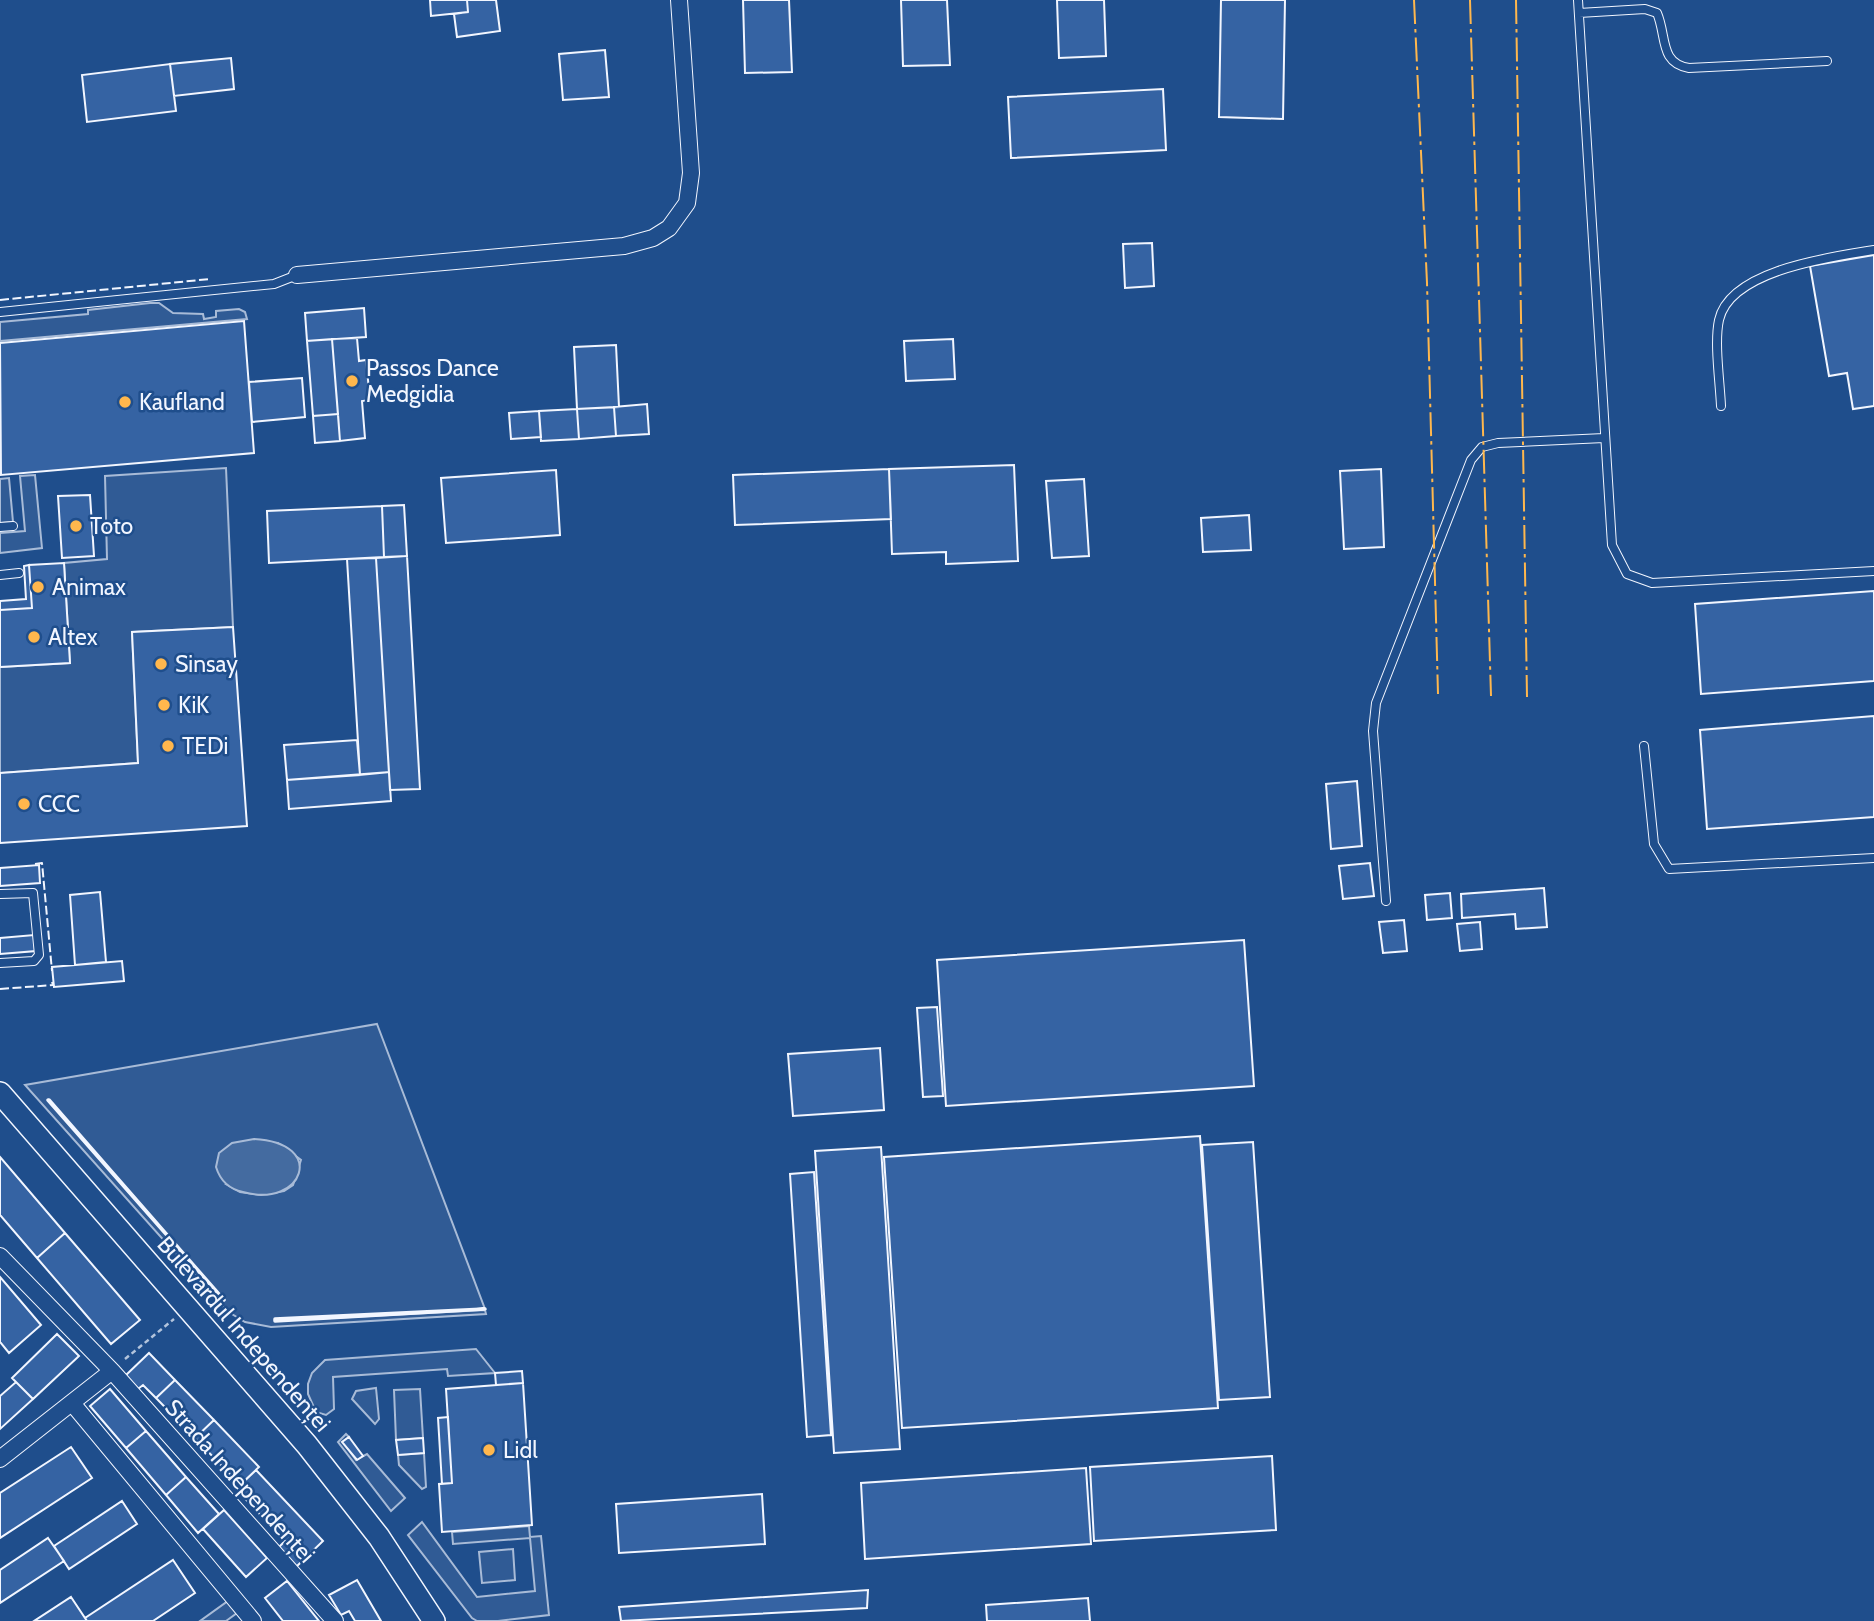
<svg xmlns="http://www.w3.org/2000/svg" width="1874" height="1621" viewBox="0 0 1874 1621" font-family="Cabin,sans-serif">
<rect width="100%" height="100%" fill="#1f4e8c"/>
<path fill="#305b95" stroke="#a8bbd7" stroke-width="2" fill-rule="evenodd" d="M150 303H159L173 313 203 314 204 319 216 317V311L239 309 245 312 247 319 0 341V322L88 314V310Z
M226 468 233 627 132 632 138 763 0 773V667L70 663 64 563 107 559 105 476Z
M35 475 42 548 0 553V533L25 531 20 476Z
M9 478 13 522 0 523V479Z
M377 1024 485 1309 275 1321 485 1310 486 1314 271 1327 245 1322 227 1311 25 1085ZM278 1143 301 1160 293 1185 284 1191 261 1195 240 1192 226 1184Z
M476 1349 495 1373 448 1376 447 1369 333 1377 334 1409 326 1415 316 1412 308 1394V1384L312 1373 325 1360Z
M376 1388 379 1419 375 1424 352 1399 356 1391Z
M420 1389 423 1438 396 1440 394 1390Z
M346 1434 349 1437 343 1442 356 1460 367 1454 405 1498 391 1511 338 1442Z
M424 1453 426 1487 422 1489 399 1465 398 1455Z
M422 1522 477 1597 535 1591 530 1538 453 1544 452 1532 529 1526 530 1537 541 1536 549 1615 498 1621H477L472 1618 408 1535Z
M513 1549 515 1580 482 1583 479 1552Z
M228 1601 237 1613 226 1621H200Z"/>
<path fill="#446ba0" stroke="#a8bbd7" stroke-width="2" d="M254 1139C328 1143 303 1209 243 1192 229 1189 220 1180 216 1167L219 1153 232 1143Z"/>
<path fill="#3563a3" stroke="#f2f6ff" stroke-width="2" d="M430 0H467L468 12 431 16Z
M467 0H496L500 31 457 37 454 14 468 12Z
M743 0H789L792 72 745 73Z
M901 0H947L950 65 903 66Z
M1057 0H1104L1106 56 1059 58Z
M1221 0H1285L1283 119 1219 117Z
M605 50 609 97 563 100 559 54Z
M231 58 234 89 174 96 170 64Z
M170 64 176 111 87 122 82 75Z
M1163 89 1166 150 1011 158 1008 97Z
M1152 243 1154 286 1125 288 1123 244Z
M1874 255V406L1853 409 1847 373 1829 376 1810 266Z
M364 308 366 337 307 341 305 313Z
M244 321 254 453 1 475 0 343Z
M357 338 359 361 366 360 370 400 362 401 365 438 340 441 332 339Z
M332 339 338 414 313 416 307 341Z
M953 339 955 379 906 381 904 341Z
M616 345 619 407 577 409 574 347Z
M302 378 305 417 252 422 249 382Z
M647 404 649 434 616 436 614 407Z
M614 407 616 436 579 439 577 409Z
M577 409 579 439 541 441 539 411Z
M539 411 541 437 511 439 509 413Z
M338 414 340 441 315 443 313 416Z
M1014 465 1018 561 946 564V552L892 554 889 469Z
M889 469 891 519 735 525 733 475Z
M1381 469 1384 547 1344 549 1340 471Z
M556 470 560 535 446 543 441 478Z
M1084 479 1089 556 1052 558 1046 481Z
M90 495 94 556 62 558 58 496Z
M404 505 407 556 384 557 382 506Z
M382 506 384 557 269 563 267 511Z
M1249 515 1251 550 1203 552 1201 518Z
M407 556 420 789 390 790 376 558Z
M376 558 389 772 360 775 347 559Z
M64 563 70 663 0 667V610L32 608 29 565Z
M29 565 32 608 0 610V601L26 599 24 566Z
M1874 591V681L1701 694 1695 604Z
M233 627 247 826 0 843V773L138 763 132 632Z
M1874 716V817L1707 829 1700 730Z
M357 740 360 775 287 780 284 745Z
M389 772 391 801 289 809 287 780Z
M1357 781 1362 846 1331 849 1326 784Z
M1370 863 1374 896 1343 899 1339 866Z
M39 865 40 883 0 886V868Z
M1544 888 1547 927 1516 929 1515 914 1462 918 1461 894Z
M100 892 106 962 75 965 70 895Z
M1450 893 1452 918 1427 920 1425 895Z
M1404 920 1407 951 1383 953 1379 922Z
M1480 922 1482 949 1460 951 1457 924Z
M34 935 36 951 0 954V938Z
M1244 940 1254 1086 946 1106 937 960Z
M122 961 124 981 54 987 52 967Z
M937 1007 943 1096 923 1097 917 1008Z
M880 1048 884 1110 793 1116 788 1054Z
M1200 1136 1218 1408 902 1428 884 1157Z
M1253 1142 1270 1397 1219 1400 1202 1145Z
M881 1147 900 1449 834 1453 815 1151Z
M0 1157 65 1233 37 1258 0 1215Z
M814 1172 831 1435 807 1437 790 1174Z
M65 1233 140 1320 111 1344 37 1258Z
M0 1277 41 1325 9 1353 0 1342Z
M57 1334 79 1356 33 1399 12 1378Z
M149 1353 175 1380 156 1398 143 1385 138 1389 125 1376Z
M522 1371 523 1383 496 1385 495 1373Z
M175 1380 214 1420 195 1438 156 1398Z
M16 1382 33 1399 0 1429V1396Z
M523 1383 532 1525 442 1532 439 1484 452 1483 446 1389Z
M110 1389 146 1431 126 1448 90 1406Z
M448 1417 452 1483 442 1484 438 1418Z
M214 1420 259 1467 240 1485 195 1438Z
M146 1431 186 1477 166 1495 126 1448Z
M349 1437 363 1456 357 1460 342 1442Z
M423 1438 424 1453 398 1455 396 1440Z
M71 1447 92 1478 0 1538V1493Z
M1272 1456 1276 1530 1094 1541 1090 1467Z
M1086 1468 1091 1544 865 1559 861 1483Z
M256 1470 323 1541 296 1567 278 1548 285 1541 236 1489Z
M186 1477 219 1514 198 1533 166 1495Z
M762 1494 765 1544 619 1553 616 1504Z
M122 1501 137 1524 69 1569 54 1546Z
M224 1510 267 1558 246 1577 203 1529Z
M48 1538 64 1561 0 1603V1570Z
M173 1560 195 1593 153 1621H87L85 1618Z
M357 1580 381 1621H355L349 1611 341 1615 329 1595Z
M287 1581 319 1621H283L265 1598Z
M868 1590 867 1608 621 1621 619 1607Z
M71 1597 87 1621H34Z
M1088 1598 1090 1621H987L986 1605Z"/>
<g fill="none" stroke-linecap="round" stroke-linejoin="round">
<g stroke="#f2f6ff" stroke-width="10">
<path id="service" d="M1578 0 1612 545 1627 574 1652 583 1874 571
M1579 13 1645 9 1657 13C1667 36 1659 63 1689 68L1827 61
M0 312 274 284 297 275
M1721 406C1720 382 1714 343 1719 320 1730 270 1831 257 1874 250
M0 527 13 526
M0 575 19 573
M1644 746 1654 844 1669 869 1874 858
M0 894 33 893 39 955 34 961 0 963
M1386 901 1373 731 1376 703 1471 460 1482 447 1498 443 1604 438"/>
</g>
<g stroke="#f2f6ff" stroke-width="18">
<path id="minor" d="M297 275 624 246 653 238 669 228 687 203 691 173 679 0
M0 1256 112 1371 335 1621
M72 1403 253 1621
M0 1459 112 1371"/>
</g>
<g stroke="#f2f6ff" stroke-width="24">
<path id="secondary" d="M0 1093 307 1445 379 1537 434 1621"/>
</g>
<path stroke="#b3c4dc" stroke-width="2.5" stroke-dasharray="5 3.5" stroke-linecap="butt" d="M125 1359 174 1319"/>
<use href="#service" stroke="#1f4e8c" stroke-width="8"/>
<use href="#minor" stroke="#1f4e8c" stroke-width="16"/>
<use href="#secondary" stroke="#1f4e8c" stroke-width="21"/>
<path stroke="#f2f6ff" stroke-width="2" stroke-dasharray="9 3.5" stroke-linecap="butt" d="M0 300 210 279
M35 864 42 863 52 971
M0 989 53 985 52 982"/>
<path stroke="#f2f6ff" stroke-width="3.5" d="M48 1100H49L224 1300Z
M485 1309 275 1321V1319Z"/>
<path stroke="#ffb74d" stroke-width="2" stroke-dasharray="24 5 3.5 5" stroke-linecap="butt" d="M1414 0 1427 283 1438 694
M1470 0 1491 696
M1516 0 1527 697"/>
</g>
<g fill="#ffb74d" stroke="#1f4e8c" stroke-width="2.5">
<circle cx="352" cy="381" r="7"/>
<circle cx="125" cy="402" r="7"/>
<circle cx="76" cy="526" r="7"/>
<circle cx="38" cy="587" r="7"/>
<circle cx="34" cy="637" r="7"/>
<circle cx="161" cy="664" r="7"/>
<circle cx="164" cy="705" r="7"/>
<circle cx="168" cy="746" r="7"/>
<circle cx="24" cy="804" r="7"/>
<circle cx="489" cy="1450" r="7"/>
</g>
<g text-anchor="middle" stroke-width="5" stroke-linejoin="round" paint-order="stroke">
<g font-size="23" fill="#f2f6ff" stroke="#1f4e8c" text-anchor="start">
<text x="366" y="376">Passos Dance<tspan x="366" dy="26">Medgidia</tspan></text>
<text x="139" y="410">Kaufland</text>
<text x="90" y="534">Toto</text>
<text x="52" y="595">Animax</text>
<text x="48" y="645">Altex</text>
<text x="175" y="672">Sinsay</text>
<text x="178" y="713">KiK</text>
<text x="182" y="754">TEDi</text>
<text x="38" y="812">CCC</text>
<text x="503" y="1458">Lidl</text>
</g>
<g font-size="23" fill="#f2f6ff" stroke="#1f4e8c">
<text transform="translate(244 1334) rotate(49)" y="8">Bulevardul Independenței</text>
<text transform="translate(240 1481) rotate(48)" y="8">Strada Independenței</text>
</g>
</g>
</svg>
